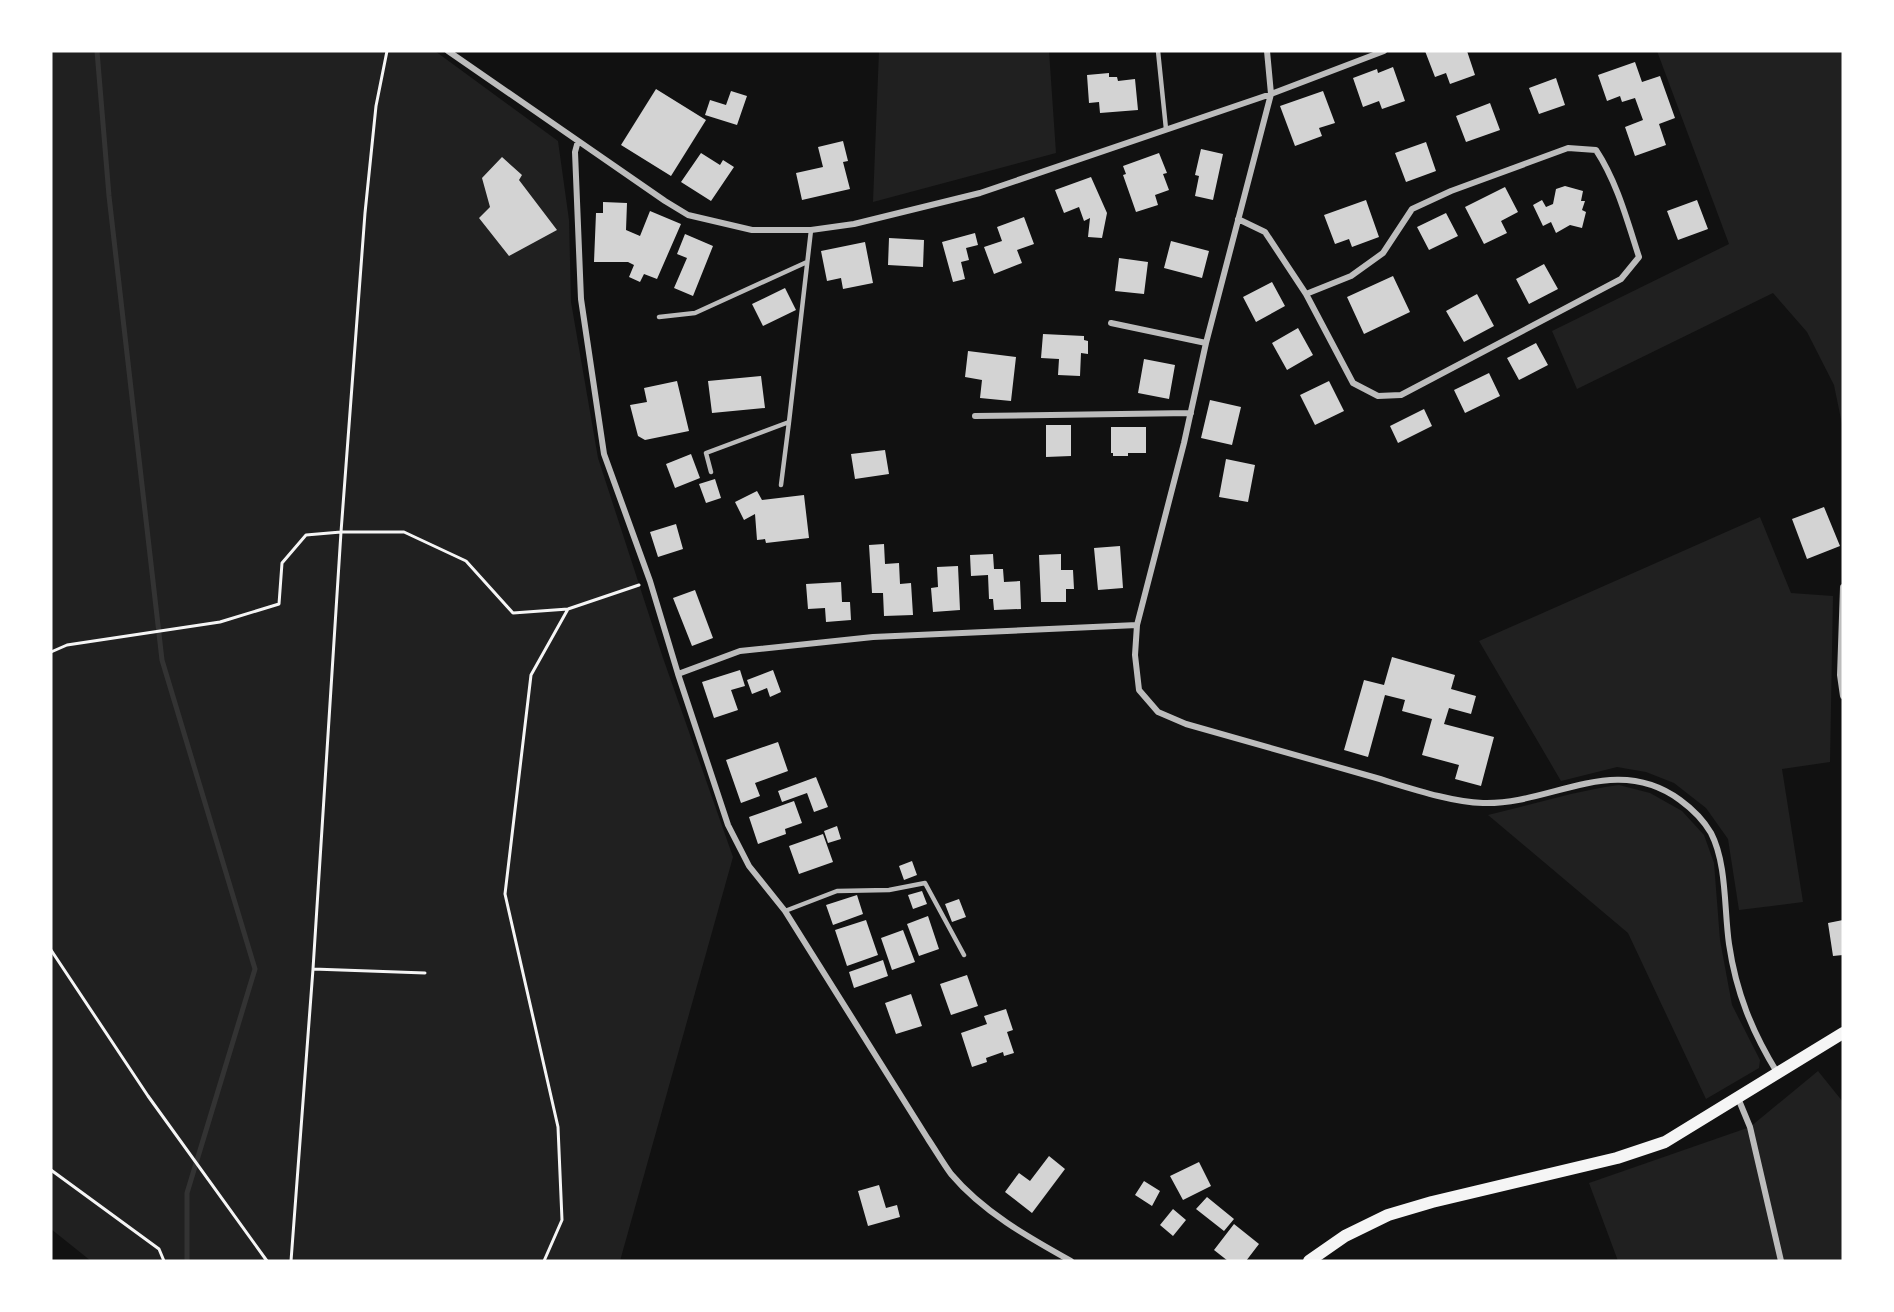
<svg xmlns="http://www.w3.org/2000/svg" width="1894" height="1312" viewBox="0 0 1894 1312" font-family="'Space Grotesk',sans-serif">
<rect width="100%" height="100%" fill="#111"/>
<path fill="#202020" d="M51 51H435L558 141 569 220 571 302 598 458 663 658 733 857 620 1261H91L51 1229Z
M879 51H1049L1056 153 873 202Z
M1657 51H1843V429L1834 385 1807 332 1773 293 1577 389 1552 331 1729 244Z
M1760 517 1791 593 1833 596 1830 762 1782 769 1803 902 1739 910 1728 839 1706 808 1674 783 1646 772 1617 767 1561 781 1479 641Z
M1619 785 1650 793 1682 811 1704 835 1714 863 1720 940 1732 1005 1760 1060 1759 1068 1706 1099 1628 933 1488 815C1532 805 1574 791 1619 785Z
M1818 1071 1843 1102V1261H1618L1589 1183 1750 1127Z"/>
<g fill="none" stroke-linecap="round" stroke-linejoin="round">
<path stroke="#333" stroke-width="5" d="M97 51 109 196 162 660 255 969 187 1193V1261"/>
</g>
<path fill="#d3d3d3" d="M1425 51H1467L1475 75 1450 84 1446 73 1435 77Z
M1635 62 1642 82 1660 76 1675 118 1659 124 1666 145 1635 156 1625 127 1643 120 1635 98 1622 102 1620 96 1607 101 1598 75Z
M1393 67 1405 101 1382 109 1379 101 1363 107 1353 78 1377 69 1378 73Z
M1109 73V77H1117L1118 81 1135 79 1138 110 1100 113 1099 102 1089 103 1087 75Z
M1556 78 1565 105 1539 114 1529 88Z
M656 89 706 120 671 176 621 145Z
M731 91 747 96 737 125 705 115 710 100 726 105Z
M1323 91 1335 123 1319 128 1322 136 1295 146 1280 106Z
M1490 103 1500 130 1466 142 1456 116Z
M843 141 848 161 843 162 850 189 802 200 796 173 823 167 818 147Z
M1426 142 1436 171 1406 182 1395 153Z
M1201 149 1223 154 1213 200 1195 196 1199 176 1195 175Z
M701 153 720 165 723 160 734 167 711 201 681 182Z
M1159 153 1167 173 1163 174 1169 190 1155 195 1158 205 1136 212 1123 175 1126 174 1123 166Z
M502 157 522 175 519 180 557 230 509 256 479 218 490 207 482 178Z
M1091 177 1107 213 1102 238 1088 237 1090 218 1084 221 1079 207 1064 213 1055 190Z
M1565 186 1583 191 1581 201H1585L1582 210 1586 212 1582 228 1570 225 1556 233 1551 222 1543 226 1533 205 1542 200 1546 207 1553 204 1556 189Z
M1505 187 1518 212 1501 221 1507 233 1484 244 1465 207Z
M1366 200 1379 237 1352 247 1349 239 1335 244 1324 215Z
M1697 200 1708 229 1678 240 1667 211Z
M603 202 627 203 626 230 640 236 650 211 681 224 657 279 644 274 640 282 629 277 634 265 628 262H594L596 213H603Z
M1446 213 1458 236 1429 250 1417 227Z
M1024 217 1034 244 1017 250 1022 263 994 274 984 247 1002 241 997 227Z
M975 233 978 245 966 248 969 260 961 262 965 279 953 282 942 242Z
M685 234 713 246 693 296 674 288 687 258 677 254Z
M889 238 924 240 923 267 888 265Z
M1171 241 1209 251 1202 278 1164 268Z
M865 242 873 283 843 289 841 278 827 281 821 251Z
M1119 258 1148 262 1144 294 1115 291Z
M1544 264 1558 289 1529 304 1516 279Z
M1393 276 1410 312 1364 334 1347 297Z
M1272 282 1285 306 1256 322 1243 297Z
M785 288 796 310 763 326 752 304Z
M1477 294 1494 326 1464 342 1446 311Z
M1298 328 1313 355 1287 370 1272 343Z
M1043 334 1084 336V340L1088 341V354L1081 353 1080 376 1058 375 1059 359 1041 358Z
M1536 343 1548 365 1519 380 1507 358Z
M968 351 1016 357 1011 401 980 398 982 380 965 377Z
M1144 359 1175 365 1169 399 1138 393Z
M1489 373 1500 396 1465 413 1454 390Z
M761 376 765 408 712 413 708 381Z
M677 381 689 431 645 440 638 436 630 405 647 402 644 388Z
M1329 381 1344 411 1315 425 1300 395Z
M1210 400 1241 407 1232 445 1201 438Z
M1424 409 1432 426 1398 443 1390 426Z
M1046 425H1071V456L1046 457Z
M1111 427H1146V453H1128V456H1113V453H1111Z
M885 450 889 474 855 479 851 454Z
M691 454 700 478 675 488 666 464Z
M1226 459 1255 465 1248 502 1219 497Z
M715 479 721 498 706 503 699 484Z
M757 491 762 500 804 495 809 538 766 543 765 539 757 540 755 514 744 520 735 502Z
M1824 507 1840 546 1807 559 1792 519Z
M676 524 683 549 658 557 650 532Z
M884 544 885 564 899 563 900 584 911 583 913 615 884 616 883 593H872L869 545Z
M1120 546 1123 588 1098 590 1094 548Z
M993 554 994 569H1003L1004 582 1020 581 1021 609 994 610 993 599H989L988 575 971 576 970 555Z
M1061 554V570H1073L1074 589H1066V602H1041L1039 555Z
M958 566 960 610 933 612 931 588 938 587 937 567Z
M841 582 842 602H850L851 620 826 622 825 608 808 609 806 584Z
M695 590 713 638 692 646 673 598Z
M1392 657 1455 675 1451 689 1476 696 1471 714 1449 708 1444 724 1494 737 1481 786 1455 779 1459 765 1422 755 1432 719 1402 711 1405 700 1385 695 1368 757 1344 750 1364 680 1384 685Z
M740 670 745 686 731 690 738 710 714 718 702 682Z
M773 670 781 692 770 697 767 688 752 694 747 680Z
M778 742 788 771 755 783 760 796 741 803 726 760Z
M816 777 828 807 814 812 807 793 782 802 778 791Z
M794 801 802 823 785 829 786 834 758 844 749 817Z
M837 826 841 839 828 843 824 831Z
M823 834 833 862 799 874 789 846Z
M912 861 917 875 904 880 899 866Z
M922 891 927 904 913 909 908 895Z
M857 895 863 914 833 925 826 905Z
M959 899 966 917 952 922 945 904Z
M928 916 939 949 919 956 907 924Z
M866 920 878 955 847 966 835 930Z
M1843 920V955L1833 956 1828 923Z
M903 930 915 962 892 970 881 938Z
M883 960 888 976 854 988 849 972Z
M967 975 978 1006 951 1015 940 984Z
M911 994 922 1026 896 1034 885 1003Z
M1006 1009 1013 1030 1007 1032 1014 1053 1004 1056 1003 1052 986 1058 987 1062 972 1067 961 1033 987 1024 984 1016Z
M1049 1156 1065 1169 1032 1213 1005 1192 1019 1173 1030 1181Z
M1199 1162 1211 1186 1183 1200 1170 1176Z
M1144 1181 1160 1191 1152 1206 1135 1195Z
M879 1185 886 1208 897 1205 900 1217 868 1226 858 1191Z
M1207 1197 1234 1219 1224 1231 1196 1209Z
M1173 1209 1186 1220 1173 1236 1160 1225Z
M1234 1224 1259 1244 1246 1261H1228L1214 1250Z"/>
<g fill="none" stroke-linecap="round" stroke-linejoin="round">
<path stroke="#f5f5f5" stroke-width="3" d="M387 51 376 106 365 213 341 532H404L466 561 513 613 568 609 639 585
M51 652 67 645 220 622 279 604 282 563 306 535 341 532 313 969 291 1261
M51 950 148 1096 267 1261
M313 969 425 973
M51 1170 159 1249 164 1261
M544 1261 562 1220 558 1127 505 894 531 675 568 609"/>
<path stroke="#bcbcbc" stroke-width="4.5" d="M1158 51 1166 129
M659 317 695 313 807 262
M711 472 706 453 789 422 811 230
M781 485 789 422
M785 911 837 891 889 890 925 883 964 955"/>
<path stroke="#bcbcbc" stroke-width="6" d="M448 51 665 201 688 215 752 230H811L854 224 980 193 1271 94 1384 51
M1267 51 1271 94 1206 343 1184 443 1137 625 1135 655 1139 690 1158 712 1186 724C1249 742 1311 760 1373 777 1407 787 1449 802 1483 803 1552 805 1614 752 1680 800 1691 808 1704 821 1711 833 1727 864 1724 909 1729 944 1736 992 1752 1032 1778 1074
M578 141 575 152 581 299 604 454 650 581 678 674 728 825 749 866 785 911 928 1139C936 1151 943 1163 951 1174 983 1212 1028 1237 1071 1261
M1238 219 1265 232 1306 294 1353 383 1378 396 1401 395 1621 279 1639 257C1627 220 1617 182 1596 150L1568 148 1451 191 1412 209 1383 253 1351 276 1306 294
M1111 323 1206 343
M975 416 1191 413
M1843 587 1840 675 1843 696
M678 674 740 651 873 637 1137 625
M1738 1098 1750 1127 1781 1261"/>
<path stroke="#f5f5f5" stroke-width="12" d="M1309 1261 1345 1236 1388 1215 1432 1202 1617 1158 1665 1142 1843 1033"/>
</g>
<rect width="1894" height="1312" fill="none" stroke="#ffffff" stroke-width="105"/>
</svg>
